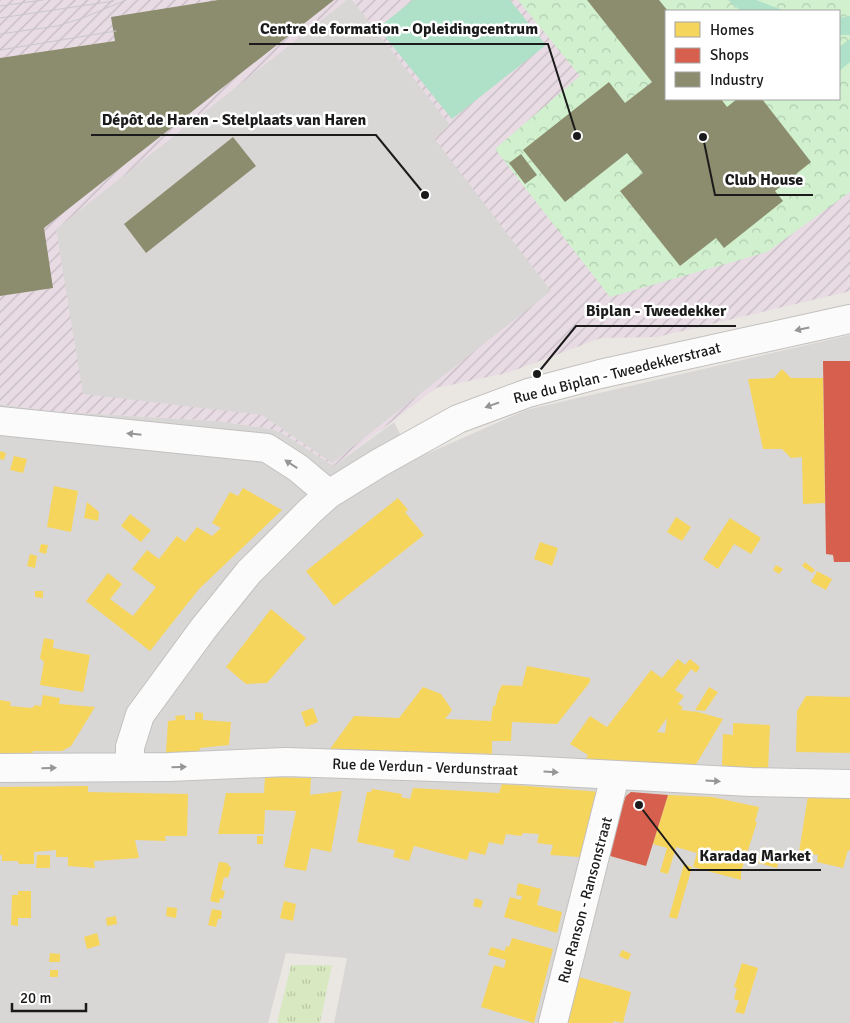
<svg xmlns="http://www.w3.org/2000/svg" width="850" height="1023" viewBox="0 0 850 1023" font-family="Signika,sans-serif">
<defs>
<pattern id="industrial-furrows" width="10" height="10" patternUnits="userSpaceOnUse" patternTransform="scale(1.25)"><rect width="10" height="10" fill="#e8dbe3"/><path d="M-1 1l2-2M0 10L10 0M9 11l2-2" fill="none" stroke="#c6bbc2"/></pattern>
<pattern id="grass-tufts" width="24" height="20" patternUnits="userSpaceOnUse" patternTransform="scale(1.25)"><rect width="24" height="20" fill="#d8e8c1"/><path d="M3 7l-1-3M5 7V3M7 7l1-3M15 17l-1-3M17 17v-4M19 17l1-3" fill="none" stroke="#b9c6a5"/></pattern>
<pattern id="park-crowns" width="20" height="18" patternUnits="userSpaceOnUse" patternTransform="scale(1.25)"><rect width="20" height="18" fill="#d0f0ce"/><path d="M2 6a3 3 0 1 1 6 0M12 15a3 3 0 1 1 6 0" fill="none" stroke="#b2cdb0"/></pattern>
</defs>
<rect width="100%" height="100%" fill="#eae7e3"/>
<path fill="#d9d7d5" d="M850 335V1023H334L347 958 286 953 268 1023H0V404L46 411 217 421 271 429 282 433 334 466 394 422 413 460 526 410Z"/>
<path fill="url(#industrial-furrows)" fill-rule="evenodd" d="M0 0H850V291L657 337 601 338 507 373 436 388 334 466 282 433 271 429 217 421 46 411 0 404ZM666 11H839V99H666Z"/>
<path fill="url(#grass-tufts)" d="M291 965H332L320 1023H277Z"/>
<path fill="url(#park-crowns)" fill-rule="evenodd" d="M518 0H850V192L767 252 610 297 495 149 580 76ZM666 11H839V99H666Z"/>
<path fill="#aee1c8" d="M413 0H510L546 45 452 119 378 28Z
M728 0H756L785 11H741Z
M850 16V35H839V18Z
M850 39V62L839 71V47Z"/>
<path fill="#d8d7d5" d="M347 0H352L450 125 434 138 551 291 332 463 262 415 83 394 56 229Z
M603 868 638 880 618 940 583 929Z"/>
<path fill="#f6d55c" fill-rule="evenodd" d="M782 369 791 378H823L825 503 803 504 802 457 791 458 782 449H763L748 379 774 378Z
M0 451 6 453 4 460 0 459Z
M14 456 27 459 23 473 10 470Z
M54 486 78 491 71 532 47 527Z
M243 488 282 510 199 589 150 651 86 601 108 573 122 584 110 599 133 616 156 587 132 569 147 550 159 559 177 536 185 542 197 527 212 536 221 528 212 523 230 492 238 496Z
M398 498 408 510 405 512 424 535 334 606 306 571Z
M87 502 99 512 98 521 84 518Z
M130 514 151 530 141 542 121 526Z
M676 517 691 527 682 541 667 532Z
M730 518 761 538 751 554 734 544 718 569 703 559Z
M540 542 558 548 552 566 534 559Z
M41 544 48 545 46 554 39 552Z
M30 554 37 556 35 568 27 566Z
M805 562 815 570 812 573 802 566Z
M776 565 783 569 779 574 773 570Z
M817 571 832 579 826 590 811 582Z
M35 591H43V598L35 597Z
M271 609 306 638 267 683 246 684 226 667Z
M44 638 54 640 53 648 90 655 83 692 40 685 44 662 40 658Z
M678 659 685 665 690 659 700 667 696 673 691 669 675 690 684 696 678 704 683 707 681 710 698 712 723 719 695 766 585 761 588 755 570 744 590 716 607 727 651 670 662 678ZM667 718 665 733 657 732Z
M527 666 590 678V682L557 724 512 722 511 741H492V754L330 749 354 716 399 718 423 687 441 694 452 710 445 719 491 721 493 706H495L498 693 502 685 522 686Z
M709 687 718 692 705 711 695 710Z
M43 695 60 698 59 704 95 707 71 746 62 751H33L32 756H0V700L11 702 10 706 32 708 35 705 41 706Z
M806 696 850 697V753L796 752 797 711Z
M313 708 318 722 306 727 301 712Z
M195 712 203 713V720L231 722 229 745 200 748 199 754 166 753 168 721 176 720 175 716 185 715V720H195Z
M733 723 770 725 768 769 722 767 723 734 733 735Z
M265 777 311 778 310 795 342 791 331 852 311 848 306 871 284 867 296 811 265 810 264 834H218L226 793H264Z
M502 784 601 792 589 838H585L580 857 550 855 553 845 537 843 539 834 523 833 521 836 506 834 503 845 489 842 485 855 470 851 467 860 414 846 409 861 393 857 395 850 357 842 367 792H371L372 789 402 794 401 797 410 799 413 788 499 793Z
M88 786V792L188 794 187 836H165L166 841 135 840 139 858 94 861 95 868 68 866V857H56V850L34 852V864H19L18 861H2V855H0V787Z
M668 795 712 797 759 807 755 822H757L741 872V880L693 867 697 853 676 847 668 874 660 872 667 848 653 844Z
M808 796 850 797V851L848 850 843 868 817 862 818 855 799 852Z
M257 836H263V844H257Z
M762 847 781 852 777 868 758 863Z
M37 855H50V868H36Z
M219 862 227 863 231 868 228 878 224 877 221 890 225 891 223 899 220 898 219 903 210 901Z
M684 864 692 867 677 919 669 917Z
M518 883 541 889 537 905 562 912 557 933 504 917 510 897 521 900 522 896 516 895Z
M18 891H31V918H18V926L11 925 12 895H18Z
M475 898 483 901 481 908 473 906Z
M284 901 296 904 293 921 280 918Z
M167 907 177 908 176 918 166 916Z
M212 909 222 911 221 919H218L216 927 208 925Z
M116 916 117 924 107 926 106 918Z
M97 933 100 945 87 949 84 937Z
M512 938 553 949 534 1023 481 1007 494 965 504 968 506 960 488 955 491 947 505 951 506 946 509 947Z
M622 950 631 954 628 960 619 956Z
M50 953 60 954V962H49Z
M742 963 758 968 744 1014 735 1012 739 1001 734 999 737 988 734 987Z
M50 970H58V977H50Z
M572 975 631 992 623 1023 614 1021 613 1023H560Z"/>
<path fill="#d6604d" d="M823 361H850V562H834L833 555 826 554Z
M631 792 668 795 646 866 603 854 626 796Z"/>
<path fill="#8c8c6e" d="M218 0H334L44 228 53 288 0 296V58L115 41 111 17Z
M587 0H659L668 11 666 99H721L727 107 737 99H762L811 162 775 191 783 201 724 248 716 238 680 266 620 191 643 173 627 153 565 202 523 150 609 82 625 103 652 82Z
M233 137 256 166 146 253 124 224Z
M521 154 537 175 525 184 509 163Z"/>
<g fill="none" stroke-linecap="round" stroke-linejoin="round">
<g stroke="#c2c1bf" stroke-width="30">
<path id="minor" d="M0 421 267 448 298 468 329 494
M130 767V747L140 715 203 629 249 572 310 511 329 494 379 463 458 419 528 393 600 374 850 319
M0 768 169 767 286 762 522 770 751 782 850 784
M553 1023 615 776"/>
</g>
<use href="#minor" stroke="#fcfbfb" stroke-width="28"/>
<path stroke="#c9c8c8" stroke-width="1" d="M0 6 43 0
M0 18 114 1
M0 34 57 26 80 19 126 0
M0 50 116 31"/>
</g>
<defs><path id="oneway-solid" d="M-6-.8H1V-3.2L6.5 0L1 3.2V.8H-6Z" transform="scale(1.25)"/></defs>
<g fill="#979696">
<use href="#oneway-solid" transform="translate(802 329) rotate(168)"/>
<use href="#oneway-solid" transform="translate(492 405) rotate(161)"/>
<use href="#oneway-solid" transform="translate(134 434) rotate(-174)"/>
<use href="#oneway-solid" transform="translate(291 464) rotate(-147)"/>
<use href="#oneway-solid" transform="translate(179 767) rotate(-2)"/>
<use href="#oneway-solid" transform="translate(49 768) rotate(-1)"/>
<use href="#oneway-solid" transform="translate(551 772) rotate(4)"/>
<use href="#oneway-solid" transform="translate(713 781) rotate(3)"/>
</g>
<g text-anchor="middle" stroke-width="5" stroke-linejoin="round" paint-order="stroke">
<g font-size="15" fill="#1b1b1b" stroke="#fff">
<text transform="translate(617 373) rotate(-14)" y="5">Rue du Biplan - Tweedekkerstraat</text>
<text transform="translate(425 767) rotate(2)" y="5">Rue de Verdun - Verdunstraat</text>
<text transform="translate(585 900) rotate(-75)" y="5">Rue Ranson - Ransonstraat</text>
</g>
</g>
<path fill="none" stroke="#1b1b1b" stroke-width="2" d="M577 136L548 44H249M425 195L376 135H91M703 137L715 195H813M537 374L576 326H736M639 805L689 870H821"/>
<g fill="#1b1b1b" stroke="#fff" stroke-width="2">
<circle cx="577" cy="136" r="5"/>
<circle cx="425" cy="195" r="5"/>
<circle cx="703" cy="137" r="5"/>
<circle cx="537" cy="374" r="5"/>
<circle cx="639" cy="805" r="5"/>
</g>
<g font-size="16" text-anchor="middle" font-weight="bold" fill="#1b1b1b" stroke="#fff" stroke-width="5" stroke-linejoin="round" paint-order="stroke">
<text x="399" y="34">Centre de formation - Opleidingcentrum</text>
<text x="234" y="125">Dépôt de Haren - Stelplaats van Haren</text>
<text x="764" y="185">Club House</text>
<text x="656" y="316">Biplan - Tweedekker</text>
<text x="755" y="861">Karadag Market</text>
</g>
<rect x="665" y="10" width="175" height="90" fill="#ffffff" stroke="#a4a4a4"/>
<rect x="675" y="22" width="25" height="15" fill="#f6d55c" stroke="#a4a4a4"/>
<text x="710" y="35" font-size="15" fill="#1b1b1b">Homes</text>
<rect x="675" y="48" width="25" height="15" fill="#d6604d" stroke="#a4a4a4"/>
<text x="710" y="60" font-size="15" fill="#1b1b1b">Shops</text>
<rect x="675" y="72" width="25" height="15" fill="#8c8c6e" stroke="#a4a4a4"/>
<text x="710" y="85" font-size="15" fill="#1b1b1b">Industry</text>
<path d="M12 1003v8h74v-8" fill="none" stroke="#1b1b1b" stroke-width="2.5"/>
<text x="20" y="1003" font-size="15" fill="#1b1b1b" stroke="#ffffff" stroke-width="4" paint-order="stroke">20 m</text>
</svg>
